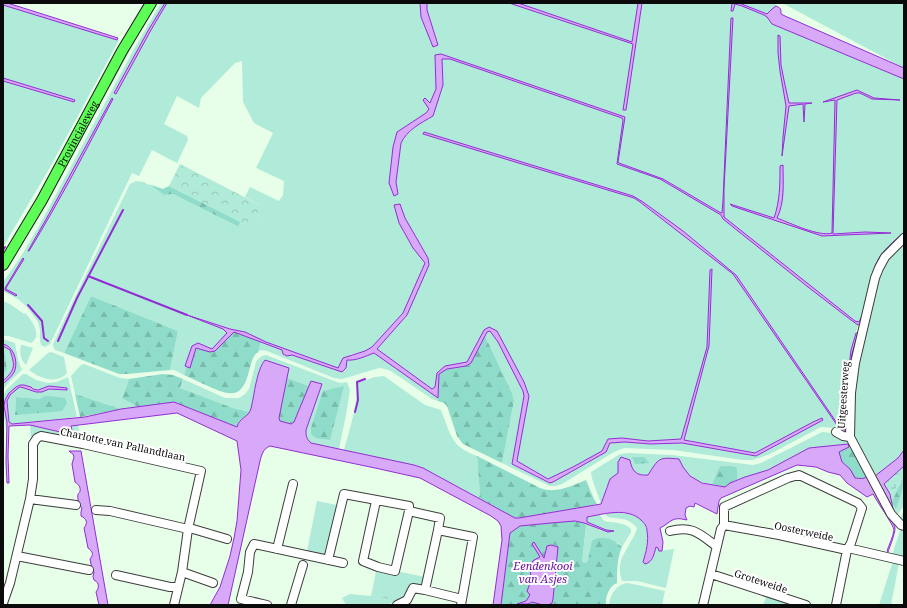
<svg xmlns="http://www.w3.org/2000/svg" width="907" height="608" viewBox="0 0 907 608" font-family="'Noto Serif',serif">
<defs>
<pattern id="forest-firs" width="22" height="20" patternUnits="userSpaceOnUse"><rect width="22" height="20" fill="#8edcc9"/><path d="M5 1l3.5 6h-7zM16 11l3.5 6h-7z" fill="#79bbab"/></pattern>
<pattern id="wetland-marsh" width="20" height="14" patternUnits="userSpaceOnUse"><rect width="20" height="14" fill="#b0ead8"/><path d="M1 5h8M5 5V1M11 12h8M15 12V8" fill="none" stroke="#96c7b8"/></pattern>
<pattern id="park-crowns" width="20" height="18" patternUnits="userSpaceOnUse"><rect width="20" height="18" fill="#b0ead8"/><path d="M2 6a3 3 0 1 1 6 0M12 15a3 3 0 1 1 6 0" fill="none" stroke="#96c7b8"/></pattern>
</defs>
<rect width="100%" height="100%" fill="#e7ffe8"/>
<path fill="#b0ead8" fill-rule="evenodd" d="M161 3H420L421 17 433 47 438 45 427 10V3H509L633 44 624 110H626L642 3H732L731 11H733L735 4 742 5 764 15 767 17 772 24 904 79V232C896 240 886 247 880 257 873 267 870 280 867 292 865 302 864 314 859 322L855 321 724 217V189L732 18 731 19 723 200 722 213H721L663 179 619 163 618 162 624 117 441 54 435 56 436 89 430 103 429 109 426 113 397 132 389 182 398 194 396 182 401 143 404 137 415 127 437 103 443 85 442 59H450L622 118 623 120 617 164 660 179 721 215 723 219 851 320 858 325 851 351 846 393 845 430 841 429 736 275 683 231 643 202 633 196 423 134 634 198 640 202 733 274 839 428 841 431H847L848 433 838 432 835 428 821 427 770 454 759 458 752 460H743L673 450 624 448 614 452 562 484 556 486H550L502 463 514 401 512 393 485 336 487 331H490L498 342 523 391 524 396 512 464 550 483 553 482 606 452 610 443 625 442 651 444 682 443 756 456 813 422 755 453 684 440 709 346 712 269 710 270 707 347 681 439 648 441 622 438 608 439 602 451 573 467 549 479 517 461 529 396 497 331 484 330 467 362 445 366 437 373 435 387 432 389 377 349 407 315 428 258 405 218 400 204 394 205 399 223 413 248 425 263 403 313 372 347 365 351 349 355 366 356 374 353 438 398V401L432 399 391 371 385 369 379 368 342 379 334 378 267 351 261 350 258 352 261 342 211 351 193 346 184 375 174 370H170L178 331 91 296 64 353 55 350 53 346V344L75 297 130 184 136 181 144 182 164 195 173 194 239 227 258 221 259 211 262 206 245 197 250 187 279 201 283 195 284 181 256 168 273 133 254 123 243 102 242 61 235 63 201 98 199 108 177 96 164 124 187 136 188 140 177 163 152 150 139 176 132 173 50 344 45 347 41 345 40 340V330L38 322 27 307 18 299 3 291V282L20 258 39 226 134 49Z
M518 3H638L632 42 617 37Z
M739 3H777L776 6 772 9 768 15Z
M784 3H904V68L784 4Z
M3 5 119 40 49 169 3 247V81L73 102 74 100 3 78Z
M143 25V26L110 87 109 88 110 81Z
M904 239V450L898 458 875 476 855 440 854 434 853 389 881 267Z
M3 301 10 304 24 314 25 313C32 320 43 336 31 343L9 336H3Z
M3 339 15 343 18 360 22 370 9 382 3 390V384C6 381 10 378 12 374 18 364 16 347 3 344Z
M21 345H23L33 348 26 365C21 361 19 352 21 345Z
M3 346 10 350C15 366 16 369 3 381V373L7 370 5 354 3 352Z
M51 352 64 357 67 373C57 385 39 378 29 370L48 353Z
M266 355 337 382 341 383 347 382 350 390 346 415 339 449 311 443C306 438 306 436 306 430L322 384 311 381 309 386 287 378 289 368 265 360C255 370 255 399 250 412L233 408 180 388 183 379 225 398H239L245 394 249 389 256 362C259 358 261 356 266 355Z
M84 364 120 378 129 379 122 397 138 407 121 409 75 394 71 376 81 365Z
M23 374H26L36 380 48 383 57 382 68 377 77 417 10 424 7 408V401L10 395 17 389 20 387 24 388 36 392 49 386C36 391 36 389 24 385L11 391 4 406 7 422 6 462V428L3 411V397L6 390ZM45 396 15 415V414L16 397 40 399Z
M384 376 425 405 441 410C445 420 449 434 455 442 460 449 469 453 477 456L480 495 478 498 423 468 414 465 344 450C349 430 359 403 356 383L375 377Z
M30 425 72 435 71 426 78 425 81 442 72 440H33L31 439Z
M822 432 833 433 850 439 854 448C850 448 849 447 848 444L809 448 768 470 737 480V468H719L712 484C694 482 686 475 679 459L648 475C635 476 632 471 630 460L618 462V473L606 487 605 493 601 504C598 493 592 483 591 472L620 454 629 453 672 455 753 465 761 463Z
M904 480V505L898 514V516L901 517 904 510V524L894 515 890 494Z
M317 501 337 505 327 555 307 551Z
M613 512C619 513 626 513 632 515 654 522 647 545 643 562L656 547 658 548 659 551 674 549 666 588 637 581H622C617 566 621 558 629 545 632 538 635 536 637 528 626 515 619 521 606 516V514Z
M600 515 604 521C613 523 625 522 631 529V532L622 547 617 542 588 560 586 563 582 562 586 528 584 523C592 526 603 533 612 531L606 530 587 522V517Z
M903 529H904V559L892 555 900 531Z
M893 561 899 563 891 605H879Z
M377 567 425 577 422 588 410 585 406 597 387 605H346L342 598 350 594 371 596Z
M627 583 638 585 665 591 662 605H609C610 594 616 585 627 583Z
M767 595 794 605H763Z"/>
<path fill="url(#forest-firs)" d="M148 184 163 189 169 186 241 222 239 227 173 194 164 195Z
M91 296 178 331 170 370 127 374H119L64 353Z
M232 331 261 342 258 352C252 356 251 365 249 371 243 397 232 397 210 387 201 383 193 379 184 375L193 345 211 351Z
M485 336 512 393 514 401 502 463 463 444 457 436 447 406 444 403 438 401 439 374 447 369 466 366 471 363Z
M3 352 5 354 7 370 3 373Z
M163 374 173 375 183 379 180 388 233 408 250 412 246 416 240 420 237 427 174 402 138 407 122 398 129 379Z
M287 378 309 386 294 422 291 424 280 421 279 418Z
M344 386 330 440 316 438 311 434V428L323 391Z
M75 394 121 409 80 417Z
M45 396H49L65 398 67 403 62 411 15 415 16 397 40 399Z
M849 446 851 448 867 476 865 478 861 479 855 478 850 469 842 462 839 452Z
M477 456 540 488C556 494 571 486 586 480 590 489 592 496 597 504L584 507 519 518H515L478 498 480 495Z
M632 457H644L649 463 635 464Z
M721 466 735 467 737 468V480L730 483 725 487 712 484 719 468Z
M904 481V485L896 509 892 502 901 482Z
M575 521 584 523 586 526 582 562 586 563 588 560 592 541C602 534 614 539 622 547 617 558 617 572 617 583 609 586 605 597 606 605H548L552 603 557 546 551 545 544 558 533 544 541 558 534 560 532 562 530 577 532 581 529 586 530 595 526 601 519 604H528L532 602 543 605H501L510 533 520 526 551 523Z"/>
<path fill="url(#wetland-marsh)" d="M904 466V480L890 494 884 484Z"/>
<path fill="url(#park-crowns)" d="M180 164 262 206 259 211 258 221 256 227H238L240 222 169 186Z
M383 587 390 589 388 599 381 597Z"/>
<path fill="#d8a9f9" stroke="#922dd4" d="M3 3H7L17 6 118 38 117 40 3 5Z
M165 3H167L151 30 116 94 114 93 149 29Z
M420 3H427V10L438 45 433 47 421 17Z
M509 3H518L632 42 638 3H642L626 110H623L633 44Z
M732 3H739L767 14 772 9 776 6C781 8 781 9 781 14L785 16 904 68V79L772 24 767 17 764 15 742 6 735 4 733 11H731Z
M731 18H733L724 189V217L855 321 859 322C863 316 864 306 866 299 869 286 871 273 877 262 882 250 895 241 904 232V233L886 250 861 324 858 325 851 320 808 287 723 219 721 215 660 179 617 164 623 120 622 118 450 59H442L443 85 433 116C421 123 407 130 401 143L396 182 398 194 394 196 389 183 393 147 397 132 426 113 429 109 423 100 425 98 430 103 436 89 435 55 441 54 625 117 618 162 619 163 663 179 721 213H722L723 200Z
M778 35 780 36 781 65 785 85 789 103H812L805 104 804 122 803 104 789 106 782 156 783 137 786 106 780 71 778 53Z
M3 78 75 100 74 102 3 81Z
M857 90 874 98 900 100 872 99 860 93H856L837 100 833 234 865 232 891 233 822 236 732 206 730 204 774 218C780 201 780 184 780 166L783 165C783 183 785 202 777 218 790 223 819 237 832 233L835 100 823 102Z
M112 98 113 99C86 150 59 202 29 251H28L49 214Z
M424 132 633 196 643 202 683 231 736 275 841 429 845 430 846 393 851 350 856 333H858L852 354 848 387 847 431C844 433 841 431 839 428L733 274 640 202 634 198 423 134Z
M400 204 405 218 428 258 429 265 407 315 377 349 432 389 435 387 437 373 445 366 467 362 484 330 489 327 497 331 524 382 529 396 517 461 548 479 573 467 602 451 608 439 622 438 648 441 681 439 707 347 710 270 712 269 709 346 684 440 755 453 813 422 822 418 823 420 756 456 682 443 651 444 625 442 610 443 606 452 553 482 550 483 512 464 524 396 523 391 498 342 490 331 487 332 471 363 466 366 447 369 439 374 438 398 374 353C366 356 356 361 347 360L346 368 342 372 292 355 287 356 283 354 282 350 234 332 215 351 210 352 196 348 190 368 185 366 192 346 198 343 212 349 227 333 223 329 187 315 230 329 245 332 266 342 338 368 343 358 365 351 372 347 403 313 425 263 413 248 399 223 394 205Z
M23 258 24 259 6 288V289L17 295 16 296 5 290V288Z
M3 344C13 346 18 360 15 370 13 376 7 380 3 384V381C16 369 15 366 10 350L3 346Z
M265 360 289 368 279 418 280 421 291 424 294 422 311 381 322 384 306 430C306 436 306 438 311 443L414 465 423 468 515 518H519L601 504 610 479 618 473V462L621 457 630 460C632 471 636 476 648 475 659 458 658 457 679 459L683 467 690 476 702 483 725 487 730 483 745 477 768 470 809 448 848 444 849 447 839 452 842 462 850 469 855 478C859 478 864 480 867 476L890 519C892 522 895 525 895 528 895 534 890 546 888 552L887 551C889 545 893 537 894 530 894 526 876 500 873 494L867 497 847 483 840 475 828 472 816 467 797 465 721 498 719 501 717 514 695 503 694 507 690 506 686 508 685 515 687 520C671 516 672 522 660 528L663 542 662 551H659L658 548 656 547C654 554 653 562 645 564L643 562C646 552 649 541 647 531 647 526 644 523 641 520 627 507 604 514 587 517V522L606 530 614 531 608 532 584 523 575 521 551 523 520 526 510 533 501 605H493L502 540 501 526 498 521 491 516 420 478 375 468 270 446C263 449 262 454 260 461L228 605H210L220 587 230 556 234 538 237 521 241 470 237 441 177 413 71 426 73 435 30 425 9 426 8 456 9 483H7L6 462 7 422 4 406 5 400 9 393 16 387 20 385H24L31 387 33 389 38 390 49 386 67 388V390L49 389 42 392H36L24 388 20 387 17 389 10 395 7 401 9 422 12 424 85 417 121 409 174 402 237 427C240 417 247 418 250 411 252 407 252 402 253 399 255 388 258 368 265 360Z
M904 450V466L884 484 890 494 893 509 875 476 898 458Z
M69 451H81L108 605H99L96 592C99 588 100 583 94 580L93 577 94 572 92 569 90 559C94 554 93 552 88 548L84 528C88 523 87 519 81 516V512L82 508C79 505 77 498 78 494 79 493 80 492 80 491 81 487 78 484 75 482L72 464 74 457 73 454 70 452Z
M534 542 544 558 547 546 551 545 558 547 553 599 552 603 548 605H543L532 602 528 604H517L526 601 530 595 527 591 529 586 532 581 530 577 532 562 534 560 540 557 532 544Z"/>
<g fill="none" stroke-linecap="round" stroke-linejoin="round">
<path stroke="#922dd4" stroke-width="2" d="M3 250 5 247
M88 276 187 315
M28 305 42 321 44 338 48 341
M58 341 77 298 123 210
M355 412 358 400 357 382 365 379"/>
<g stroke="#3d3d3d" stroke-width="10">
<path id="minor" d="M904 238 885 257 879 268 875 278 855 363 851 393 850 437 891 514 901 525 904 526
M836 432 843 436 850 437
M30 499 76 505
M376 501 363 561 378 567 395 571 409 511
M96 510 110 511 188 529H193L227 539
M724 525V507L788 478 799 475 858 503 862 508 851 543 847 550
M670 531C692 525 700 534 716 546
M848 548 904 561
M277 549 293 484
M17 556 89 570
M328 560 344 494 409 506V511L440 518 438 530 473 537 461 605
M182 572 213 583
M711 574 806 605
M116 575 170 587H178
M425 590 438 530
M3 603 10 583 30 499 33 479V444L37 438 41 436 83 444 201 471 188 529 182 572 174 605
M267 605 241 599 248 572 250 552 254 544 343 563
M291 605 303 565
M397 605 407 600 413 588 425 590 462 599
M703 605 721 529 724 525 779 535 847 550 836 605"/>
</g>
<g stroke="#1b1b1b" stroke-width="12">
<g id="major">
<path id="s1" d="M3 265 42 200 122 51 151 3"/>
</g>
</g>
<use href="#minor" stroke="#fff" stroke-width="8"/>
<use href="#major" stroke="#5dff57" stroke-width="10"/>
</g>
<g text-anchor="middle" stroke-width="4" stroke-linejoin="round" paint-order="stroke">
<g font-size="10" fill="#0a0a0a" stroke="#fff">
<text dy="4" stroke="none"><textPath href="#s1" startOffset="151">Provincialeweg</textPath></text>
<text transform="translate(843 395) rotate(-86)" y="4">Uitgeesterweg</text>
<text transform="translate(123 444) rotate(12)" y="4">Charlotte van Pallandtlaan</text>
<text transform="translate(804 531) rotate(12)" y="4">Oosterweide</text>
<text transform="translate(761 581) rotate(18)" y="4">Groteweide</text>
</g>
<g font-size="11" font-style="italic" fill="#6d0fa0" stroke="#fff">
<text x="543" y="570">Eendenkooi<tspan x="543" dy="13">van Asjes</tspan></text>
</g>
</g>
<rect width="907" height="608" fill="none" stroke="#0a0a0a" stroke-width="8"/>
</svg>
